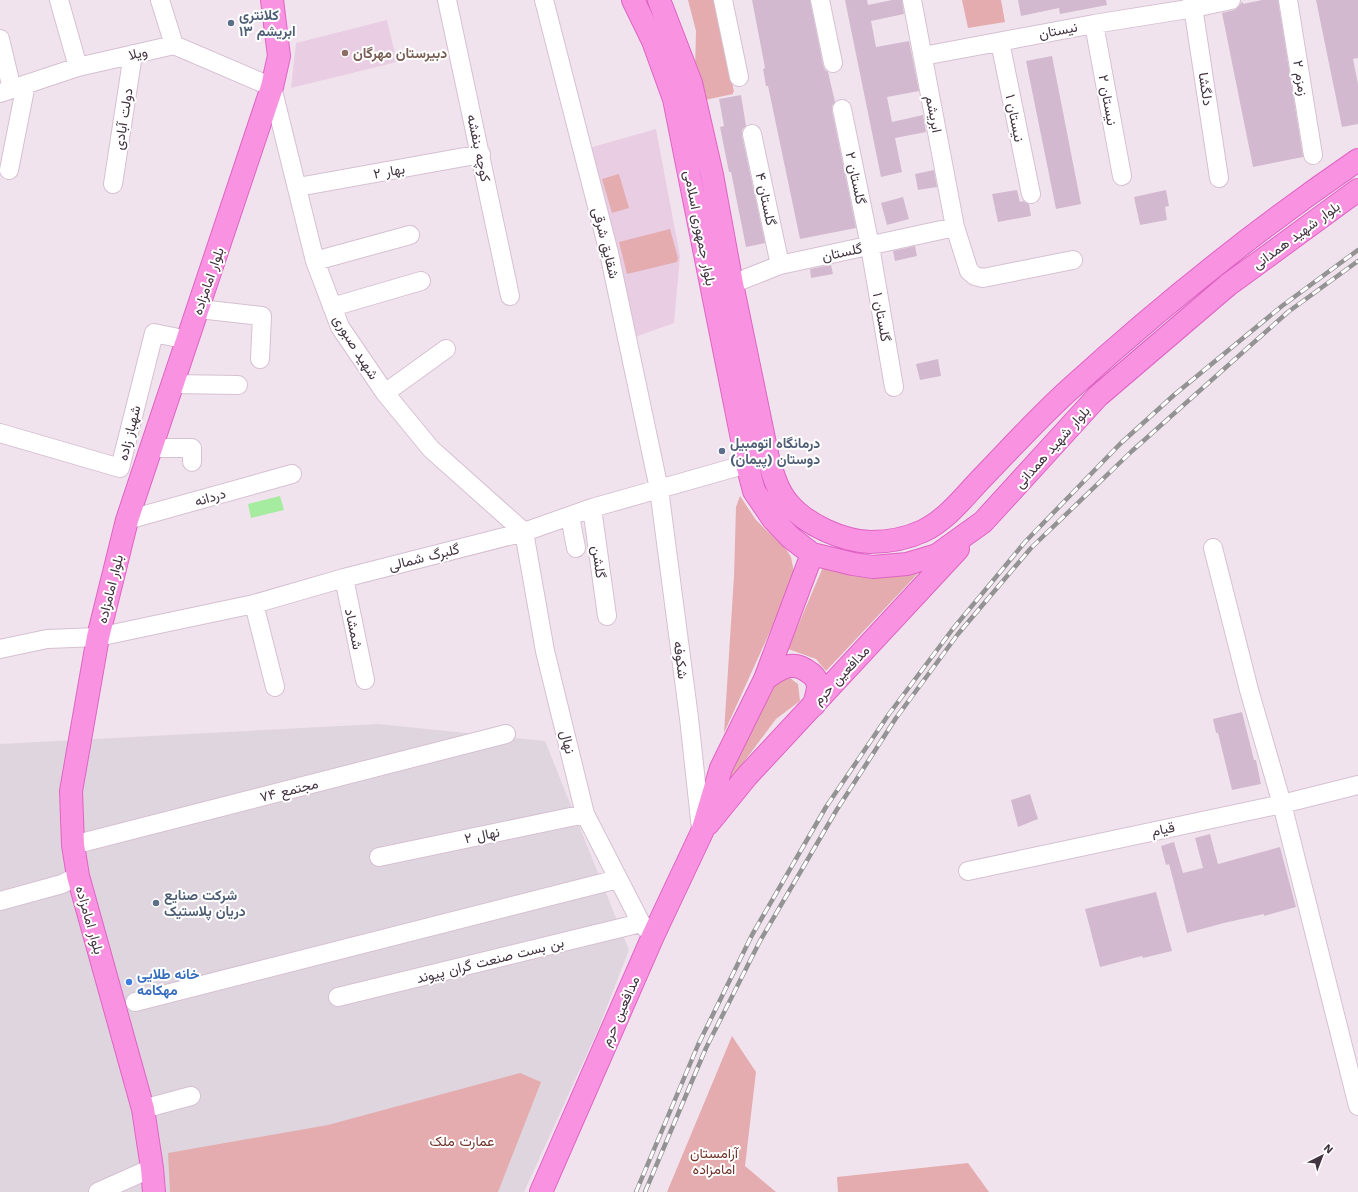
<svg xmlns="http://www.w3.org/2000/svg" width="1358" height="1192" viewBox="0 0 1358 1192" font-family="'Work Sans',Vazirmatn,sans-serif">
<rect width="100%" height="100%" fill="#f1e3ee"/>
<path fill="#dfd5df" d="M378 724 545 741 629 950 598 1030 524 1192H0V744Z"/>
<path fill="#e9cde3" d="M387 20 397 62 291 88 296 43Z
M656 129 680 256 674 323 635 337 589 148Z"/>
<path fill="#e4acae" d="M688 0H716L734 92H733V94L705 100 695 72 696 31Z
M962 0H1001L1005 22 968 28Z
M619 174 629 208 612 213 602 179Z
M670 229 678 258 677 262 627 274 619 242Z
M740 496 756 520 765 529 786 549 791 557 794 572 782 605 724 733 734 576 736 507Z
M823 567H924L826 671 816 659 788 649Z
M786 675 798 684 800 701 776 719 726 786 755 716 770 688Z
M732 1036 756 1072 745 1166 776 1192H667Z
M520 1073 541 1082 498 1192H170L168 1153 328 1125Z
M968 1163 989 1192H838L837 1177Z"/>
<path fill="#a6eca0" d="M280 496 284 510 251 518 248 504Z"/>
<path fill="#d2b9cf" d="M752 0H810L823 65 825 70 828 72 835 102 832 106V111L856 228 800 239 768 86H766L763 69 765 68Z
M845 0H867L868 5 892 0H902L904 14 871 21 876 47 909 41 919 91 887 97 892 122 923 115 926 132 895 138 902 172 881 177Z
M1018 0H1106L1107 5 1060 14 1059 8 1021 16Z
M1262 0H1278L1303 157 1253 167 1222 13 1234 10 1238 7 1241 3 1243 2V4Z
M1316 0H1358V58L1353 59 1358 84V124L1342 127Z
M1052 56 1081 204 1056 209 1026 61Z
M741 95 746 126 742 130V136L765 243 746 247 731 172H729L720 127 724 126 719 99Z
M934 170 937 187 918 190 915 174Z
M1017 190 1020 202 1023 201 1029 204 1031 216 998 222 992 194Z
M1166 190 1169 206 1165 207 1167 220 1140 225 1134 197Z
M903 197 909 219 887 225 881 203Z
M915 246 917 256 895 261 893 251Z
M831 265 833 274 811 278 810 269Z
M938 359 941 376 920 380 916 364Z
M1242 712 1254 760H1256L1261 784 1232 790 1218 733H1216L1213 719Z
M1030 794 1038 819 1018 827 1011 800Z
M1210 834 1218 864 1280 847 1296 907 1264 916V914L1224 923 1187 933 1169 864 1166 865 1161 846 1174 842 1183 873 1203 868 1195 838Z
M1156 892 1172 951 1143 958 1142 956 1100 967 1085 909Z"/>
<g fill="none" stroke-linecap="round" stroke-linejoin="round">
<g stroke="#d6c0d2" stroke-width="20">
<path id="minor" d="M59 0 78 67
M160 0 174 45
M447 0 510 296
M544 0 609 253 659 489 689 718 701 829
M723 0 739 77
M820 0 833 63
M912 0 955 227 969 271 975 276 983 278 1073 260
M1192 0 1219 178
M1288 0 1313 155
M1094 24 1122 176
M0 39 12 89
M1000 42 1031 194
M923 56 1094 24 1194 8 1231 0
M0 93 78 67 174 45 272 87 315 261 340 327 385 393 431 449 524 532 545 651 585 814 641 923 653 936
M842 109 870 246 894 387
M752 134 780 265
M9 170 26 84
M113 184 133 54
M298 187 481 154
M315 261 410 235
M732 284 780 265 955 227
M332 307 421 281
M199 309 262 316 260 359
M172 384 238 385
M385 393 446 349
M0 433 120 468 154 333 188 340
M152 448H192V462
M592 508 607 616
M570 516 576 548
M127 520 292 474
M1213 548 1249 690 1282 804 1358 1106
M344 578 365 680
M254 604 275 687
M0 649 47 639 98 637 254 604 344 578 524 532 592 508 747 464
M73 845 506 734
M379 857 585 814
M968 871 1282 804 1358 785
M0 901 62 884 78 876
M338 997 641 923
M135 1002 618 879
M143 1109 191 1096
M98 1192 152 1168"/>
</g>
<g stroke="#de64c3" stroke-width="24">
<path id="major" d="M633 0 653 41 674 99 747 464 754 491 773 519 790 537 812 554 853 564 873 567 907 564 937 555 983 522 1098 396 1228 285 1358 190
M659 0 691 83 712 175 732 284 768 458C773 474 777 490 788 503 806 525 843 541 870 542 888 542 908 538 923 531 946 520 963 498 980 480 1010 449 1039 417 1070 389 1161 306 1257 229 1358 160
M765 679C780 668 793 659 810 673 814 675 818 682 818 686 818 692 815 700 814 705
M708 824 747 776 958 549
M154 1192 152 1168 143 1109 78 876 73 845 71 791 98 637 127 520 272 87 279 56 272 0
M541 1192 653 936 702 832 721 768 765 679 812 554"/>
</g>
<use href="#minor" stroke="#fff" stroke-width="18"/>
<use href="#major" stroke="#fa92e2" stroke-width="22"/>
<g stroke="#939393" stroke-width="4.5">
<path id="rail" d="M636 1192 698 1045 752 935 826 807 889 714 952 630 1025 542 1120 444 1174 395 1282 306 1358 250
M645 1192 706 1048 760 941 836 811 896 718 958 634 1031 548 1132 451 1288 312 1358 261"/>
</g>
<use href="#rail" stroke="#fff" stroke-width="3" stroke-dasharray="9" stroke-linecap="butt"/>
</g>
<g fill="#5c6f8a" stroke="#fff" stroke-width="1.5">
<circle cx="231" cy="23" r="4"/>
<circle cx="722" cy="451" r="4"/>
<circle cx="156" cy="903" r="4"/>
</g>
<circle fill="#8d6e63" stroke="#fff" stroke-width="1.5" cx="345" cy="53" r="4"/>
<circle fill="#3f7fe0" stroke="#fff" stroke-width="1.5" cx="129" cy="982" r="4"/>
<g text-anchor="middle" stroke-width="4" stroke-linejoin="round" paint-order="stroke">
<g font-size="14" font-weight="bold" fill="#4e5e75" stroke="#fff" text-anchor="start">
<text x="239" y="20">کلانتری<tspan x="239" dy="16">۱۳ ابریشم</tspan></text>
<text x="730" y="448">درمانگاه اتومبیل<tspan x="730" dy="16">دوستان (پیمان)</tspan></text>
<text x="164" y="900">شرکت صنایع<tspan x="164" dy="16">دریان پلاستیک</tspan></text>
</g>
<g font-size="14" fill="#423340" stroke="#fff">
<text transform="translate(1058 30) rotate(-11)" y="5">نیستان</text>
<text transform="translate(138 53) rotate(-13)" y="5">ویلا</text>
<text transform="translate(1301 78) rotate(81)" y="5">زمزم ۲</text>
<text transform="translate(1206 89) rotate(81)" y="5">دلگشا</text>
<text transform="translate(1108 100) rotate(80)" y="5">نیستان ۲</text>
<text transform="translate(934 114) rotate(79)" y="5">ابریشم</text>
<text transform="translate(1015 118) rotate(79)" y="5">نیستان ۱</text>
<text transform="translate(123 119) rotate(-81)" y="5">دولت آبادی</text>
<text transform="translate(479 148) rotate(78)" y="5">کوچه بنفشه</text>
<text transform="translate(389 171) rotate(-10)" y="5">بهار ۲</text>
<text transform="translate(856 178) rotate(78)" y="5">گلستان ۲</text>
<text transform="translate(766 199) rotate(78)" y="5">گلستان ۴</text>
<text transform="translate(700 228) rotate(79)" y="5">بلوار جمهوری اسلامی</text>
<text transform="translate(1296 235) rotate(-36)" y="5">بلوار شهید همدانی</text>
<text transform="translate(606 243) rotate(76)" y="5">شقایق شرقی</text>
<text transform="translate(842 252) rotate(-12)" y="5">گلستان</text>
<text transform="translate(208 281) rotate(-71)" y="5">بلوار امامزاده</text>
<text transform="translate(882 317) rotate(80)" y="5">گلستان ۱</text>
<text transform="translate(356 347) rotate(58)" y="5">شهید صبوری</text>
<text transform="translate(129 433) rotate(-76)" y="5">شهباز زاده</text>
<text transform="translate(1052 447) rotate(-48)" y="5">بلوار شهید همدانی</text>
<text transform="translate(210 497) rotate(-16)" y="5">دردانه</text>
<text transform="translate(424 557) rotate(-14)" y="5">گلبرگ شمالی</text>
<text transform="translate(599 562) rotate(82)" y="5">گلشن</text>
<text transform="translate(110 589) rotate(-76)" y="5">بلوار امامزاده</text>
<text transform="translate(354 629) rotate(78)" y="5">شمشاد</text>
<text transform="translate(681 660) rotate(83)" y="5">شکوفه</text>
<text transform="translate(841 675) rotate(-47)" y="5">مدافعین حرم</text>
<text transform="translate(568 742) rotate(76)" y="5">نهال</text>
<text transform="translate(289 790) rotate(-14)" y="5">مجتمع ۷۴</text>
<text transform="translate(1163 829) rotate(-12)" y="5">قیام</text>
<text transform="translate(482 835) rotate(-12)" y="5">نهال ۲</text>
<text transform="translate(90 920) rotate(74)" y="5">بلوار امامزاده</text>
<text transform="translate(490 960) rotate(-14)" y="5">بن بست صنعت گران پیوند</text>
<text transform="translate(620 1011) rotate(-66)" y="5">مدافعین حرم</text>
</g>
<g font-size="14" font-weight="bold" fill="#785e54" stroke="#fff" text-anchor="start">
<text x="353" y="58">دبیرستان مهرگان</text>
</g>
<g font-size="14" font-weight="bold" fill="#366cbe" stroke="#fff" text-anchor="start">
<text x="137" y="979">خانه طلایی<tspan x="137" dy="16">مهکامه</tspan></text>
</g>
<g font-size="14" fill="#70342a" stroke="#fff">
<text x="462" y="1146">عمارت ملک</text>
<text x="714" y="1158">آرامستان<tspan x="714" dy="16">امامزاده</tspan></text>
</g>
</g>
<g transform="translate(1322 1156) rotate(42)" stroke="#ffffff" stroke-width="3" paint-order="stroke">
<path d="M0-3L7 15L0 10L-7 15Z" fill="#423340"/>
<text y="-6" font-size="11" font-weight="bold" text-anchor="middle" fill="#423340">N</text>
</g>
</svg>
